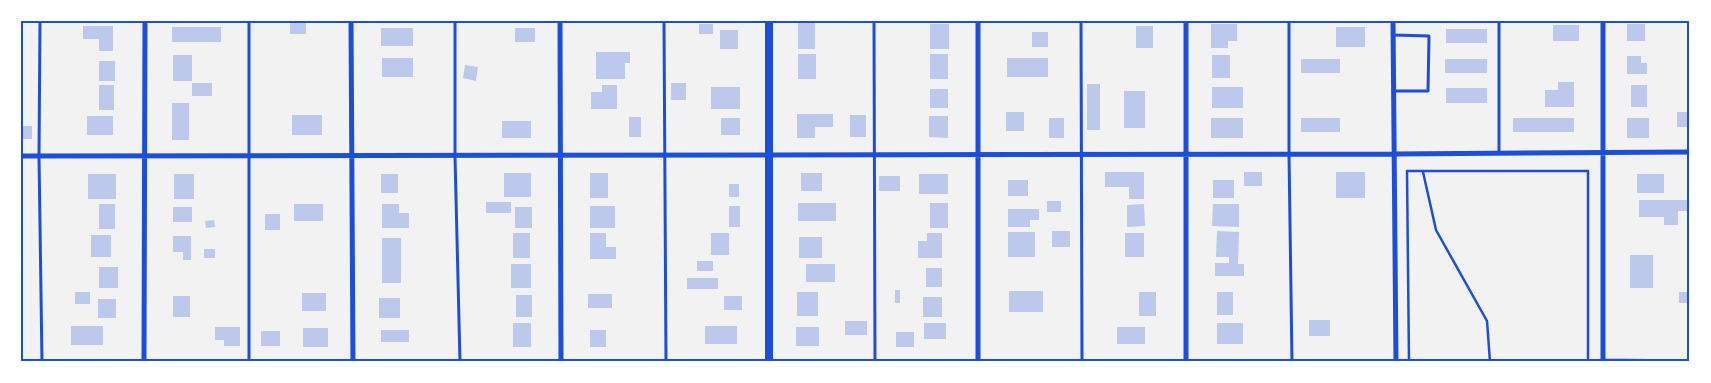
<svg xmlns="http://www.w3.org/2000/svg" width="1711" height="383" viewBox="0 0 1711 383" font-family="Commissioner,sans-serif">
<rect width="100%" height="100%" fill="#f2f2f2"/>
<path fill="#bdc9ec" d="M290 21H306V34H290Z
M798 22H815V49H798Z
M699 24H713V34H699Z
M930 24H949V49H930Z
M1211 24H1237V41H1228V48H1211Z
M1627 24H1645V41H1627Z
M1553 25H1579V41H1553Z
M83 26H113V51H99V39H83Z
M1136 26H1153V48H1136Z
M172 27H221V42H172Z
M1336 27H1365V47H1336Z
M381 28H413V46H381Z
M515 28H535V42H515Z
M1446 29H1487V43H1446Z
M720 30H738V49H720Z
M1032 32H1048V47H1032Z
M596 52H630V63H625V79H596Z
M798 54H816V79H798Z
M930 54H948V79H930Z
M173 55H192V81H173Z
M1212 55H1230V78H1212Z
M1627 56H1641V63H1647V74H1627Z
M382 58H413V77H382Z
M1007 58H1048V77H1007Z
M1301 59H1340V73H1301Z
M1445 59H1487V73H1445Z
M99 61H115V81H99Z
M465 65 478 67 476 81 463 78Z
M1558 82H1574V107H1545V90H1558Z
M192 83H212V96H192Z
M671 83H686V100H671Z
M1087 84H1100V130H1087Z
M99 85H114V110H99Z
M602 85H617V109H591V92H602Z
M1631 85H1647V107H1631Z
M711 87H740V109H711Z
M1212 87H1243V108H1212Z
M1446 88H1487V103H1446Z
M930 89H948V108H930Z
M1124 91H1145V128H1124Z
M172 103H189V140H172Z
M1006 112H1024V131H1006Z
M1677 112H1690V127H1677Z
M797 114H833V127H815V138H797Z
M292 115H322V135H292Z
M850 115H866V137H850Z
M87 116H113V135H87Z
M929 116H948V138L929 137Z
M629 117H641V137H629Z
M721 118H740V135H721Z
M1049 118H1064V138H1049Z
M1211 118H1243V138H1211Z
M1301 118H1340V132H1301Z
M1513 118H1574V132H1513Z
M1627 118H1649V138H1627Z
M502 121H531V138H502Z
M21 126H32V139H21Z
M1105 172H1144V199H1129V187H1105Z
M1244 172H1262V186H1244Z
M1336 172H1365V198H1336Z
M504 173H531V197H504Z
M590 173H608V198H590Z
M801 173H822V191H801Z
M88 174H116V199H88Z
M174 174H194V199H174Z
M381 174H398V193H381Z
M919 174H948V194H919Z
M1637 174H1664V193H1637Z
M879 176H900V191H879Z
M1008 180H1028V196H1008Z
M1213 180H1234V198H1213Z
M729 184H739V197H729Z
M1639 200H1688V211H1678V225H1664V217H1639Z
M1047 201H1061V212H1047Z
M486 202H511V213H486Z
M798 203H836V221H798Z
M930 203H948V228H930Z
M99 204H115V229H99Z
M294 204H323V221H294Z
M382 204H399V213H409V228H382Z
M1144 204 1145 226 1127 227V205Z
M1213 204H1239V227L1212 226Z
M590 206H615V228H590Z
M729 206H740V227H729Z
M173 207H192V222H173Z
M515 207H532V228H515Z
M1008 209H1039V220H1030V227H1008Z
M265 214H280V230H265Z
M214 220 215 227 206 228 205 221Z
M1052 231H1070V247H1052Z
M1217 231 1239 232 1238 264H1244V276H1215V263H1229V257H1216Z
M1008 232H1035V257H1008Z
M513 233H530V258H513Z
M590 233H606V247H616V259H590Z
M711 233H729V255H711Z
M927 233H942V258H918V241H927Z
M1125 233H1144V257H1125Z
M91 235H111V257H91Z
M173 236H191V260H183V252H173Z
M799 237H822V258H799Z
M382 238H401V283H382Z
M204 249H215V258H204Z
M1630 255H1653V288H1630Z
M697 261H713V271H697Z
M511 264H531V288H511Z
M806 264H835V282H806Z
M99 267H118V288H99Z
M926 268H942V287H926Z
M687 278H718V289H687Z
M895 290H900V303H895Z
M1009 291H1043V312H1009Z
M75 292H90V304H75Z
M797 292H818V316H797Z
M1139 292H1156V316H1139Z
M1217 292H1233V315H1217Z
M1679 292H1690V319H1687V303H1679Z
M302 293H326V311H302Z
M588 294H612V308H588Z
M516 295H532V317H516Z
M173 296H190V317H173Z
M724 296H742V310H724Z
M923 297H942V317H923Z
M379 298H400V318H379Z
M98 299H116V318H98Z
M1309 320H1330V336H1309Z
M845 321H867V335H845Z
M513 323H531V347H513Z
M924 323H946V339H924Z
M1217 323H1243V344H1217Z
M71 326H103V345H71Z
M705 326H737V344H705Z
M215 327H240V346H224V340H215Z
M796 327H819V346H796Z
M1117 327H1145V344H1117Z
M303 328H328V347H303Z
M381 330H409V342H381Z
M590 330H606V347H590Z
M261 331H280V346H261Z
M896 332H914V347H896Z"/>
<g fill="none" stroke-linecap="round" stroke-linejoin="round">
<path stroke="#1d4ed8" stroke-width="2.5" d="M1423 172 1436 230 1487 321 1490 362
M1409 362 1407 171H1588V362"/>
<path stroke="#1d4ed8" stroke-width="3" d="M40 21 39 156 42 362
M249 21V362
M455 21V156L460 362
M664 21 666 362
M874 21 875 362
M1081 21 1082 362
M1289 21V154L1292 362
M1499 21V153
M1393 35 1429 36 1428 91H1393"/>
<path stroke="#1d4ed8" stroke-width="5" d="M351 21 353 362
M560 21 561 362
M978 21V362
M1186 21V362
M1393 21 1396 362
M1603 21V362
M21 156 1393 154 1690 152
M1603 361 1690 362
M144 362 145 21"/>
<path stroke="#1d4ed8" stroke-width="8" d="M769 362V21"/>
</g>
<rect width="1711" height="383" fill="none" stroke="#ffffff" stroke-width="45"/>
<rect x="22" y="22" width="1666" height="338" fill="none" stroke="#1d4ed8" stroke-width="2"/>
</svg>
